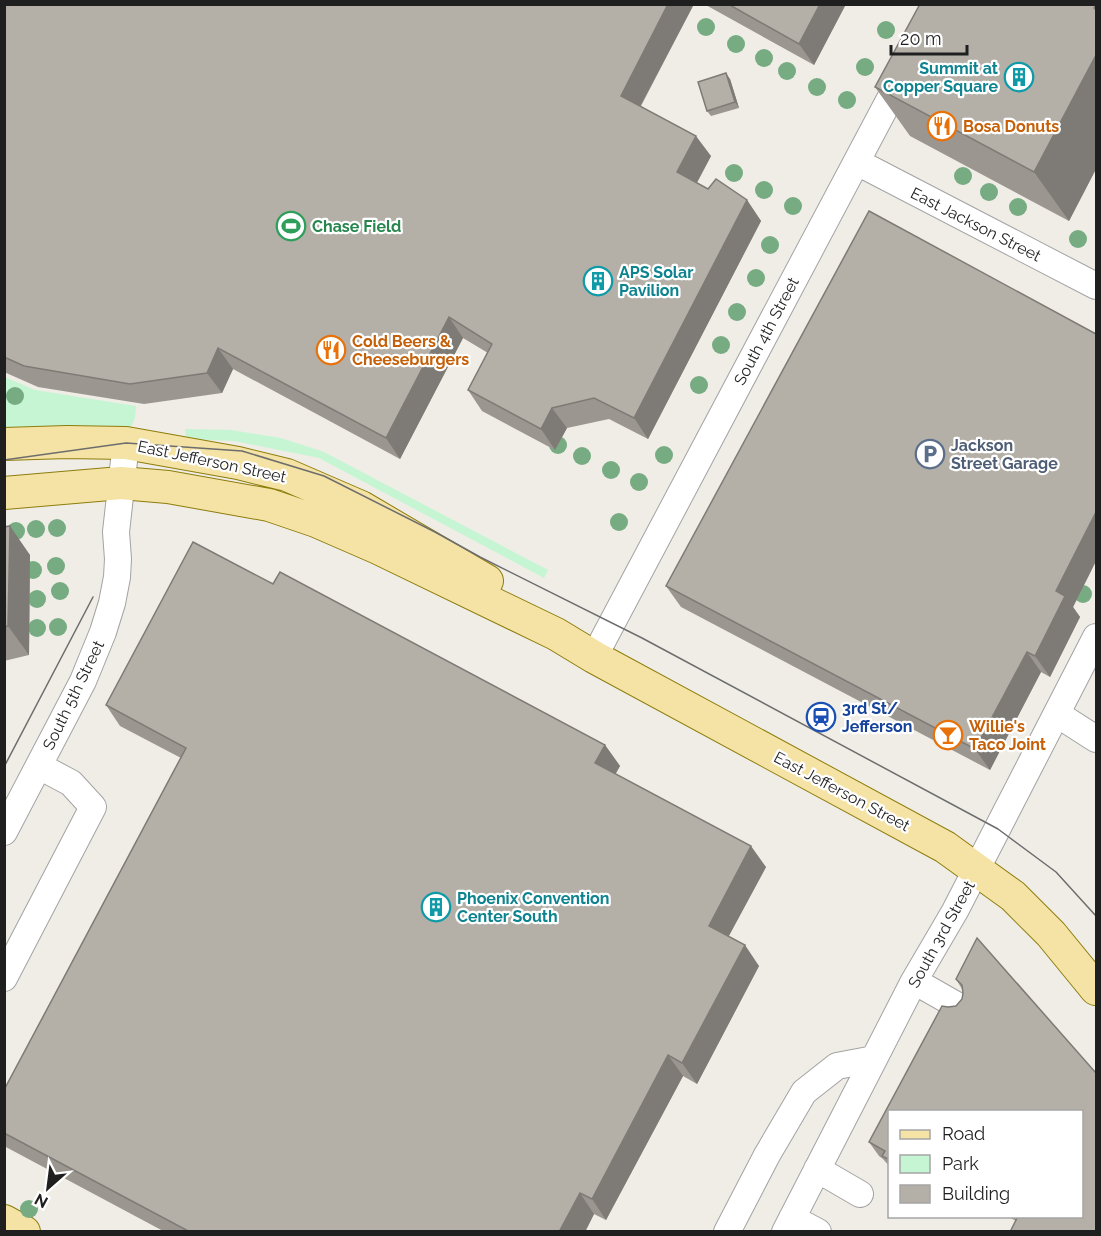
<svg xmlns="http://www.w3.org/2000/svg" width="1101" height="1236" viewBox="0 0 1101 1236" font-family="Raleway,sans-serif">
<rect width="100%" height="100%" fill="#efede6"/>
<path fill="#c6f5d4" d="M5 377 35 390 136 406 135 418 131 427 5 433Z
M185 429 231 430 281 438 324 452 548 570 544 578 319 458 234 441 186 439Z"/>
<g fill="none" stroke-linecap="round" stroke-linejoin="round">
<g stroke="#a3a3a3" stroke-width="28">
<path id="minor" d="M857 162 1096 286
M594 657 903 74
M1057 714 1096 739
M4 832 83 681 103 632 112 603 117 577 118 559 116 532 126 443
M4 978 93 807 71 783 39 766
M914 981 958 1006
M817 1169 860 1194
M792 1218 818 1232
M727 1232 767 1155 804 1092 837 1066 874 1059
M785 1232 874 1059 914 981 955 911 1096 637"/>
</g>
<g stroke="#8d7d0c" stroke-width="34">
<path id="major" d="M4 444 67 442 126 443 238 463 287 475 361 507 487 581
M4 493 121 483 168 487 269 505 316 521 378 548 556 634 594 657 945 847 1013 896 1051 934 1096 989
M4 1221 24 1232"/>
</g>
<use href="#minor" stroke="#fff" stroke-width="26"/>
<use href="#major" stroke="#f5e3a5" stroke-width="32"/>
<path stroke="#6d6d6d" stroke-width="1.5" d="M4 460 126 443 242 451 324 476 435 532 480 557 642 638 998 829 1056 872 1096 916
M4 767 93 597"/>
</g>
<g fill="#77ab82">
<circle cx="706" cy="27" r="9"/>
<circle cx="886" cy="30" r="9"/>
<circle cx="736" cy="44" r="9"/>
<circle cx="764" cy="58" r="9"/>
<circle cx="865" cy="67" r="9"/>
<circle cx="787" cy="71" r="9"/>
<circle cx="817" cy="87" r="9"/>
<circle cx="847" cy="100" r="9"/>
<circle cx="734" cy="173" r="9"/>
<circle cx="963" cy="176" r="9"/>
<circle cx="764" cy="190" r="9"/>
<circle cx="989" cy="192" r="9"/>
<circle cx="793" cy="206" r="9"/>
<circle cx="1018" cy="207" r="9"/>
<circle cx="1078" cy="239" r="9"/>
<circle cx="770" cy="245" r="9"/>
<circle cx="756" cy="278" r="9"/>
<circle cx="737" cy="312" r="9"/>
<circle cx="721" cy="345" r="9"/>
<circle cx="699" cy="385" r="9"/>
<circle cx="15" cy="396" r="9"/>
<circle cx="558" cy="445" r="9"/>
<circle cx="664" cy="455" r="9"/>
<circle cx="582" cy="456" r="9"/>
<circle cx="611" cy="470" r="9"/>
<circle cx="639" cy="482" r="9"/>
<circle cx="619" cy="522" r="9"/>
<circle cx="57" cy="528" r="9"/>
<circle cx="36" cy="529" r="9"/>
<circle cx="16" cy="531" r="9"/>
<circle cx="56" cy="566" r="9"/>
<circle cx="33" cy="570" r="9"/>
<circle cx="60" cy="591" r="9"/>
<circle cx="1083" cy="594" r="9"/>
<circle cx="37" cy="599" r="9"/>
<circle cx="58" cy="627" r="9"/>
<circle cx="37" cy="628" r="9"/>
<circle cx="29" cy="1209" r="9"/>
</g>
<path fill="#9b9790" d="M4 4H694L641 106 711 156 697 183 708 189 747 200 761 221 648 439 609 419 567 428 555 450 482 411 468 390 488 353 463 338 400 459 233 369 222 393 144 404 38 387 4 372Z
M704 4H846L814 65Z
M1096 4V169L1069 221 910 136 875 87Z
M730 79 739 108 711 116 707 111Z
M1096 334V561L1073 607 1080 617 1050 677 1041 672 990 770 681 607 666 586Z
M4 527 30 555 29 655 4 661Z
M273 584 605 745 620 766 615 774 766 867 728 937 759 966 697 1084 683 1076 606 1220 594 1214 585 1232H165L4 1146V1090L181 758 120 726 106 705Z
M977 938 1096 1073V1232H1010L1016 1221 1007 1216H1082V1112H890V1167L883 1159 879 1156 869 1142 942 1006 948 1007 956 1006 962 999 963 993 962 989 956 979Z"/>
<path fill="#7e7b76" d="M668 4H694L635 116 621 96Z
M820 4H846L814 65 799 44Z
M1096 55V169L1069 221 1034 172Z
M726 73 730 79 739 108 735 102Z
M696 136 711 156 691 193 677 172Z
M747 200 761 221 648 439 634 418Z
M449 317 463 338 400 459 386 438Z
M218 348 233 369 222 393 207 373Z
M552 408 567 428 555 450 541 429Z
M1096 512V561L1073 607 1080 617 1050 677 1035 656 1056 591Z
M10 526 30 555 29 655 8 626Z
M1027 652 1041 672 990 770 975 749Z
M605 745 620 766 610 784 595 763Z
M751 846 766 867 723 947 709 926Z
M745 945 759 966 697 1084 682 1063Z
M668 1055 683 1076 606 1220 592 1199Z
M580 1193 594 1214 585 1232H559Z"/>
<path fill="#b4b0a8" stroke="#7e7b76" stroke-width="1.5" d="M4 4H668L621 96 696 136 677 172 708 189 716 179 747 200 634 418 594 398 552 408 541 429 468 390 492 344 449 317 386 438 218 348 207 373 130 384 24 366 4 357Z
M728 4H820L799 44Z
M920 4H1096L1094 8 1096 10V55L1034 172 875 87Z
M726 73 735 102 707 111 698 82Z
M869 211 1096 334V512L1056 591 1065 596 1035 656 1027 652 975 749 666 586Z
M10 526 8 626 4 627V527Z
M193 542 273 584 280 572 605 745 595 763 751 846 709 926 745 945 682 1063 668 1055 592 1199 580 1193 559 1232H190L4 1133V1090L186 748 106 705Z
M977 938 1096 1073V1232H1010L1018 1216H1082V1112H890V1160L882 1156 885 1151 869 1142 942 1006 948 1007 956 1006 962 999 963 993 962 985 956 979Z"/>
<defs>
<g id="building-ring" transform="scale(1.5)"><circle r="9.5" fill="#fff" stroke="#0f9aa8" stroke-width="1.5"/><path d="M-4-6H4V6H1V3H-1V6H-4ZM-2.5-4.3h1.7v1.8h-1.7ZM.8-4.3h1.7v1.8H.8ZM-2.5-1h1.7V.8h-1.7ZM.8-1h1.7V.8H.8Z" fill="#0f9aa8"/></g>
<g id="restaurant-ring" transform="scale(1.5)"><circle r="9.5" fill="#fff" stroke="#e8710a" stroke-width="1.5"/><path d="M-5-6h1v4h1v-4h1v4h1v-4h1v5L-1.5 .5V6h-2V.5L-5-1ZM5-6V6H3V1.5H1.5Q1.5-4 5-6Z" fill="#e8710a"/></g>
<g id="stadium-ring" transform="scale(1.5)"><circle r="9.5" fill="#fff" stroke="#2e9e5b" stroke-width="1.5"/><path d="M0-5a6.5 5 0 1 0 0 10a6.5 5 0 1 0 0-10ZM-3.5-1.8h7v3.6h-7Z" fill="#2e9e5b"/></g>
<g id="parking-ring" transform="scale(1.5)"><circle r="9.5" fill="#fff" stroke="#5c6f8a" stroke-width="1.5"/><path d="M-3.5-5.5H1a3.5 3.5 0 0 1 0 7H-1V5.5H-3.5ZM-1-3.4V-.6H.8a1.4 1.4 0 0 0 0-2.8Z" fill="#5c6f8a"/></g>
<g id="station-ring" transform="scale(1.5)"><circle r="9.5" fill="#fff" stroke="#1a4fb4" stroke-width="1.5"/><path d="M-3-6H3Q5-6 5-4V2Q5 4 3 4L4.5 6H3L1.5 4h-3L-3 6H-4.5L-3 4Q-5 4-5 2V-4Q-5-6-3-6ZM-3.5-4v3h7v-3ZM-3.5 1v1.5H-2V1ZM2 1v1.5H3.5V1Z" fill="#1a4fb4"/></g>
<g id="bar-ring" transform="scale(1.5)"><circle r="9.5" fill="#fff" stroke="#e8710a" stroke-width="1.5"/><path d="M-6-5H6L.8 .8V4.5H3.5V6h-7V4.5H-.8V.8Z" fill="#e8710a"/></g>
</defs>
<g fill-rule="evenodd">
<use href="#building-ring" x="1019" y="77"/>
<use href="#restaurant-ring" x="942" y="126"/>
<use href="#stadium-ring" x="291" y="226"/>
<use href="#building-ring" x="598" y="281"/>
<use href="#restaurant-ring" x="331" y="350"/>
<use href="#parking-ring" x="930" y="454"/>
<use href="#station-ring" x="821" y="717"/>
<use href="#bar-ring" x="948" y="735"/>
<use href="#building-ring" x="436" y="907"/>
</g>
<g text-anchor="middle" stroke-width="4.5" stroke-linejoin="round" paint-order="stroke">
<g font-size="16" font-weight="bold" fill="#0d838f" stroke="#fff" text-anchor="start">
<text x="998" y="74" text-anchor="end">Summit at<tspan x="998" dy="18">Copper Square</tspan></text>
<text x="619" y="278">APS Solar<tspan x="619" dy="18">Pavilion</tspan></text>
<text x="457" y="904">Phoenix Convention<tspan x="457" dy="18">Center South</tspan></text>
</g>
<g font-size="16" font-weight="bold" fill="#c56008" stroke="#fff" text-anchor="start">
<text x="963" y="132">Bosa Donuts</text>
<text x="352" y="347">Cold Beers &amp;<tspan x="352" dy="18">Cheeseburgers</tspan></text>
<text x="969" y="732">Willie's<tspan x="969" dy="18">Taco Joint</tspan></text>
</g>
<g font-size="16" fill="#1f1f1f" stroke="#fff">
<text transform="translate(976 224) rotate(27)" y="6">East Jackson Street</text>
<text transform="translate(766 331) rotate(-62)" y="6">South 4th Street</text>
<text transform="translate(212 461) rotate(12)" y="6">East Jefferson Street</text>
<text transform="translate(73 695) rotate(-64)" y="6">South 5th Street</text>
<text transform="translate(842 791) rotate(28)" y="6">East Jefferson Street</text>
<text transform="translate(941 934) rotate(-61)" y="6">South 3rd Street</text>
</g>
<g font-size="16" font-weight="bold" fill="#27864d" stroke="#fff" text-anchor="start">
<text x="312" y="232">Chase Field</text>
</g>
<g font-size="16" font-weight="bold" fill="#4e5e75" stroke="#fff" text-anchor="start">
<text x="951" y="451">Jackson<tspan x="951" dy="18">Street Garage</tspan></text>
</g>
<g font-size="16" font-weight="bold" fill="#164399" stroke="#fff" text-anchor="start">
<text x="842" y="714">3rd St/<tspan x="842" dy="18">Jefferson</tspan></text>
</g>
</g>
<rect width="1101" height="1236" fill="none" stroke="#1f1f1f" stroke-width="12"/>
<rect x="888" y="1110" width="195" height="108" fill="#ffffff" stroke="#a5a5a5" stroke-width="1.5"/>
<rect x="900" y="1130" width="30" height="9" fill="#f5e3a5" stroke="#a5a5a5" stroke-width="1.5"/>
<text x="942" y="1140" font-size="18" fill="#1f1f1f">Road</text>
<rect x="900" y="1155" width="30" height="18" fill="#c6f5d4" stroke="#a5a5a5" stroke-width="1.5"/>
<text x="942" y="1170" font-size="18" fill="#1f1f1f">Park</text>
<rect x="900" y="1185" width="30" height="18" fill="#b4b0a8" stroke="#a5a5a5" stroke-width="1.5"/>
<text x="942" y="1200" font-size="18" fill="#1f1f1f">Building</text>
<g transform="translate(48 1188) rotate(208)" stroke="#ffffff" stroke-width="4.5" paint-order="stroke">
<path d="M0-4.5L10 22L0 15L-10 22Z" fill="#1f1f1f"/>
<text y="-9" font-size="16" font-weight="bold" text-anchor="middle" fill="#1f1f1f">N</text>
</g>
<path d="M891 45v9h76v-9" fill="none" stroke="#1f1f1f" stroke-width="3"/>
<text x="900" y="45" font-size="18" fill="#1f1f1f" stroke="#ffffff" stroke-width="4.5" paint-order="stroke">20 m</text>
</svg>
